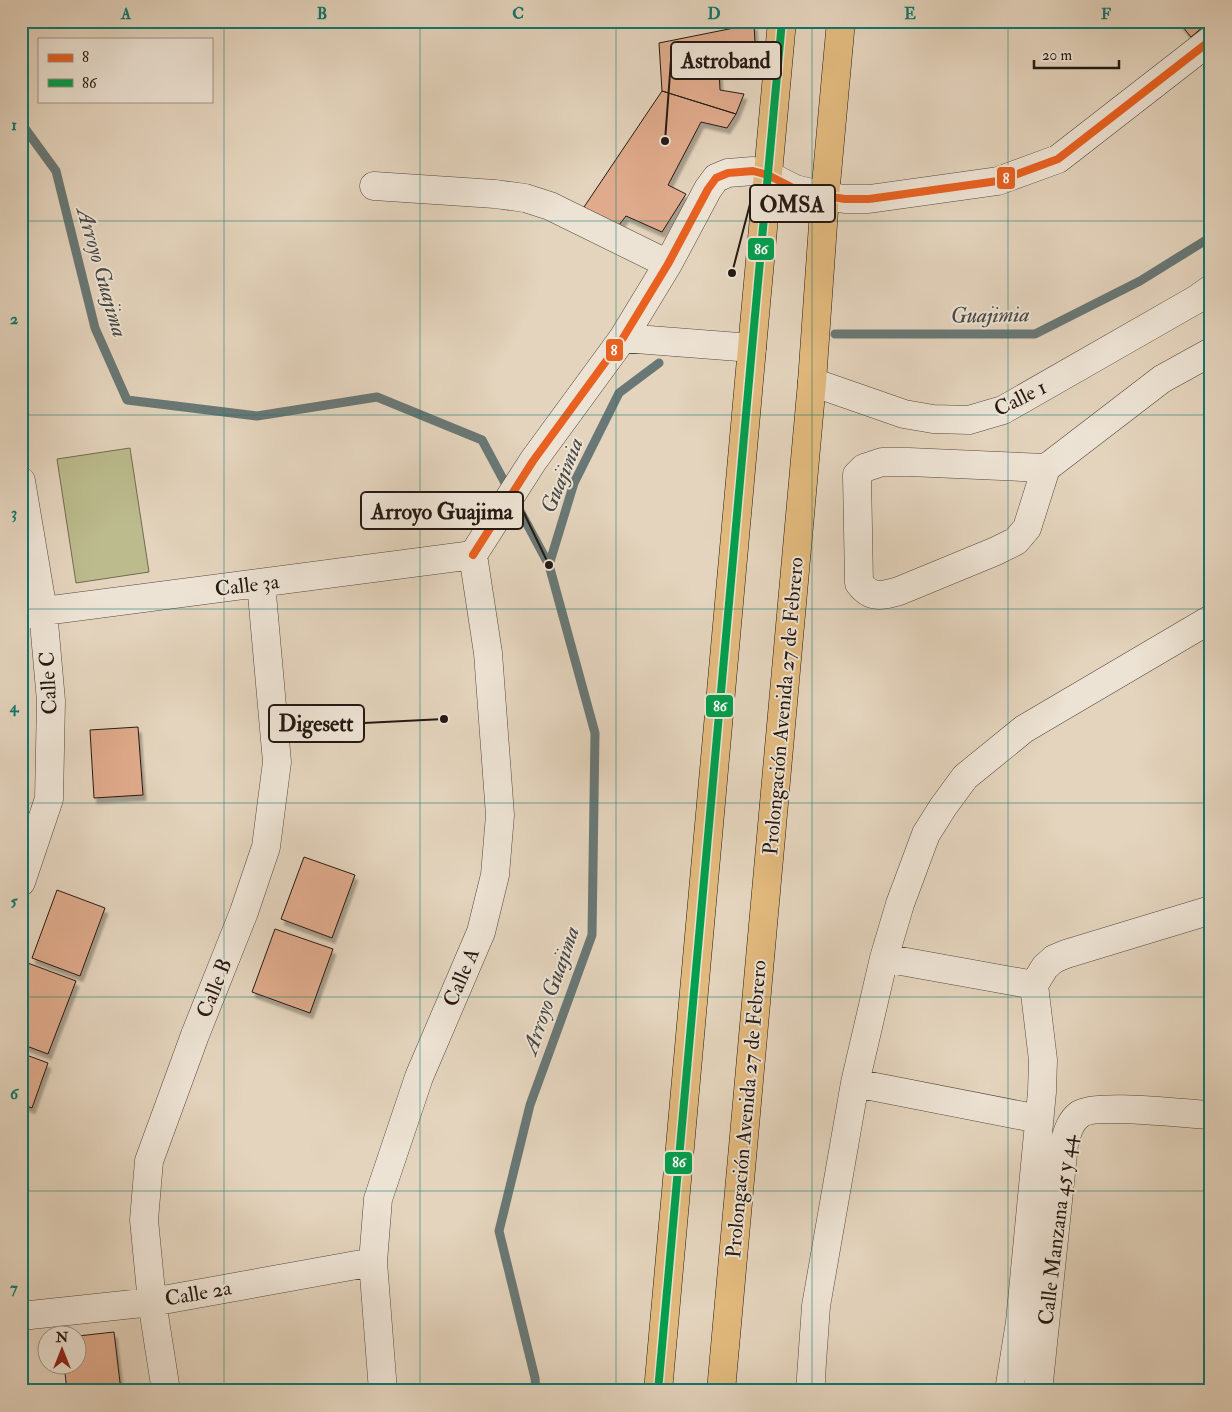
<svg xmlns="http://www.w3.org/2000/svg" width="1232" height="1412" viewBox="0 0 1232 1412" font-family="'IM FELL Double Pica',serif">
<defs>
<filter id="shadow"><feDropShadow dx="3" dy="5.5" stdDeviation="1" flood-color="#0004"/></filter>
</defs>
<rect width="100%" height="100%" fill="#e4d4bd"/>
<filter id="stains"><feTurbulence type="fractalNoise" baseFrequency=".004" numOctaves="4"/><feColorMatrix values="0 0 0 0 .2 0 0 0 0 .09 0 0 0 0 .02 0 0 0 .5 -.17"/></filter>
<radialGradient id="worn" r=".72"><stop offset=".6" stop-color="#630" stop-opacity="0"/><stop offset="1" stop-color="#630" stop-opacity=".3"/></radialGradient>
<path fill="#bbbb8d" stroke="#706a50" d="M130 448 149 572 76 583 57 459Z"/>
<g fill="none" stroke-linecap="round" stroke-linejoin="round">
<path stroke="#697876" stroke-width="9" d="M21 123 56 171 95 328 127 400 257 416 377 397 482 440 549 565 595 733 592 935 530 1105 499 1231 535 1378 536 1391
M835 334H1035L1140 281 1211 237
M549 565 574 483 619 393 659 363"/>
</g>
<path fill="#e0ab8c" stroke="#251913" filter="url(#shadow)" d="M1178 21H1210L1191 37Z
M754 24 756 62 719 69 720 90 744 94 736 114 662 91 659 43Z
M662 91 736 114 727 128 701 122 668 185 686 194 662 232 626 216 615 230 584 207Z
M138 727 143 795 94 798 90 730Z
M304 857 355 875 332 938 281 919Z
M57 890 105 908 80 976 32 958Z
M275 929 333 949 310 1013 252 992Z
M25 962 76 981 48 1054 21 1044V971Z
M21 1053 48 1063 32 1108 21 1104Z
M114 1332 121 1391H67L64 1364H78V1336Z"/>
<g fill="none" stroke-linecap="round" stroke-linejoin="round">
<g stroke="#55483e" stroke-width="29">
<path id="minor" d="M374 186 495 194 525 198 550 206 668 264
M623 338 752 348
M812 382 904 414 933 419 969 420 1003 410 1197 299 1211 289
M1046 468 909 462H882L864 468 857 475 859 583C871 599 882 596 899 591L996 551 1016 541 1027 528 1046 468 1162 379 1211 352
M21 481 43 611 51 701 49 799 21 882
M473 555 533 461 623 338 668 264 708 189 716 178 728 173 753 171 768 175 795 189 825 196 845 199H869L998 181 1058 159 1211 40
M21 614 473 555
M884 958 900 904 926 834 943 807 965 777 1024 729 1211 619
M855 1083 1039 1119
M21 1316 152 1302 373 1262
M166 1391 152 1302 144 1220 149 1161 195 1035 244 912 266 847 277 762 261 583
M383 1391 373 1262 378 1199 419 1077 481 932 495 875 500 815 488 653 473 555
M811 1391V1377L816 1306 855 1083 884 958 1034 985
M1009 1391 1020 1322 1042 1092 1043 1060 1034 985 1045 967 1054 959 1066 954 1211 910
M1038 1391 1064 1144C1067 1133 1070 1121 1080 1114 1096 1103 1187 1114 1211 1115"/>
</g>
<g stroke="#251913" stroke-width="29">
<path id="major" d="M658 1391 752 348 782 21
M721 1391 812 382 825 196 841 21"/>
</g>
<use href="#minor" stroke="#ede3d4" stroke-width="28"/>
<use href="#major" stroke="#e2ba7e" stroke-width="28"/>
<g stroke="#ede3d4" stroke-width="11">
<path id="bus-1" d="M473 555 533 461 623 338 668 264 708 189 716 178 728 173 753 171 768 175 795 189 825 196 845 199H869L998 181 1058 159 1211 40"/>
</g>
<g stroke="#ede3d4" stroke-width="11">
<path id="bus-2" d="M658 1391 752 348 782 21"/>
</g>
<use href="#bus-1" stroke="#e86121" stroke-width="8"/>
<use href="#bus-2" stroke="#029f4e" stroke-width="8"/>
</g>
<path fill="none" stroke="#0f766e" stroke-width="1" stroke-opacity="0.55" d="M224 21V1391M420 21V1391M616 21V1391M812 21V1391M1008 21V1391M21 221H1211M21 415H1211M21 609H1211M21 803H1211M21 997H1211M21 1191H1211"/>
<g text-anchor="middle" stroke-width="4" stroke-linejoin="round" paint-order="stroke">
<g font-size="21" fill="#251913" stroke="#ede3d4">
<text transform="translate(1020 398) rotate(-27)" y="7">Calle 1</text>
<text transform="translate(247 585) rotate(-7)" y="7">Calle 3a</text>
<text transform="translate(48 683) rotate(-93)" y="7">Calle C</text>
<text transform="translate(783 706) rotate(-85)" y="7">Prolongación Avenida 27 de Febrero</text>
<text transform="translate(461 977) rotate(-67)" y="7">Calle A</text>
<text transform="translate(214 988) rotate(-68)" y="7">Calle B</text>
<text transform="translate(746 1109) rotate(-85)" y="7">Prolongación Avenida 27 de Febrero</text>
<text transform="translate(1057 1230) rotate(-83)" y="7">Calle Manzana 45 y 44</text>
<text transform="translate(198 1293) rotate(-10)" y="7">Calle 2a</text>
</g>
<g font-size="22" font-style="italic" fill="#474845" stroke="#ede3d4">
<text transform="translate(103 272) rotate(74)" y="8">Arroyo Guajima</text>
<text transform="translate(990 314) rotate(-1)" y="8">Guajimia</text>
<text transform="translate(561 475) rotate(-68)" y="8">Guajimia</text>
<text transform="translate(550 990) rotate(-71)" y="8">Arroyo Guajima</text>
</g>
</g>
<path fill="none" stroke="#251913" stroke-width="2" d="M665 141L671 60M732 273L750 204M549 565L523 511M444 719L364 723"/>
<g fill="#251913" stroke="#ede3d4" stroke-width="2">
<circle cx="665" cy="141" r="5"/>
<circle cx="732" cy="273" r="5"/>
<circle cx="549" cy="565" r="5"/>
<circle cx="444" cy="719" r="5"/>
</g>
<g fill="#ede3d4" stroke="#251913" stroke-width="2">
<rect x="671" y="42" width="110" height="37" rx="5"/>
<rect x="750" y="185" width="85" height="37" rx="5"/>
<rect x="361" y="492" width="162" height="37" rx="5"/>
<rect x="269" y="705" width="95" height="37" rx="5"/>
</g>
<g font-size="22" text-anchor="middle" font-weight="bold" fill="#251913">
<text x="726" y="68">Astroband</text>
<text x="792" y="212">OMSA</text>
<text x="442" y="519">Arroyo Guajima</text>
<text x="316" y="731">Digesett</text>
</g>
<g stroke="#ede3d4" stroke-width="2">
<rect x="996" y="166" width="20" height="24" rx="5" fill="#e86121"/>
<rect x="747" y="237" width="28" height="24" rx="5" fill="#029f4e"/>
<rect x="605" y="338" width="19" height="24" rx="5" fill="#e86121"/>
<rect x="705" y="694" width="29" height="24" rx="5" fill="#029f4e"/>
<rect x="664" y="1151" width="29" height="24" rx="5" fill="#029f4e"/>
</g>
<g font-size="14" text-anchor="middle" font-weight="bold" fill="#fff">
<text x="1006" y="183">8</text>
<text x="761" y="254">86</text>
<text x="614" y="355">8</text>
<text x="720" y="711">86</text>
<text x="679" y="1167">86</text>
</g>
<rect width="1232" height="1412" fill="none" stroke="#e4d4bd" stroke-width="55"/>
<rect x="38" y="38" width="175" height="65" fill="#ede3d4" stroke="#9d9287"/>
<rect x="48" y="54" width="25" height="8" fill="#e86121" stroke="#9d9287"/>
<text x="82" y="62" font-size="15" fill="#251913">8</text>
<rect x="48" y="79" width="25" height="8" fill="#029f4e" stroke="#9d9287"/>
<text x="82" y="88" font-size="15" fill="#251913">86</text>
<g transform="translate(62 1350)"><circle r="24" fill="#ede3d4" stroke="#9d9287"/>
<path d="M0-4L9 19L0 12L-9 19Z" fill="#8f2418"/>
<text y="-8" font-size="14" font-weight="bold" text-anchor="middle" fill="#251913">N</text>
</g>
<path d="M1034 60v8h85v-8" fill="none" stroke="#251913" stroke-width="2.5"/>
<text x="1042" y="60" font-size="15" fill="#251913" stroke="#ede3d4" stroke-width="4" paint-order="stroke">20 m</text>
<rect x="28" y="28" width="1176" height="1356" fill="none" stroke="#0f766e" stroke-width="2"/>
<g font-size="16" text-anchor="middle" font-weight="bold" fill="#0f766e">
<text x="126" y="19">A</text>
<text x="322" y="19">B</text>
<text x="518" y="19">C</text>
<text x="714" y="19">D</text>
<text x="910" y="19">E</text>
<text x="1106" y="19">F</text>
<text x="14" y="130">1</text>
<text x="14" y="324">2</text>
<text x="14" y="518">3</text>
<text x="14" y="712">4</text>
<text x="14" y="906">5</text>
<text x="14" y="1099">6</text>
<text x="14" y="1293">7</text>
</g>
<rect width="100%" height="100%" filter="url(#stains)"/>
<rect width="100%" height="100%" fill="url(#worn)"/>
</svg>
